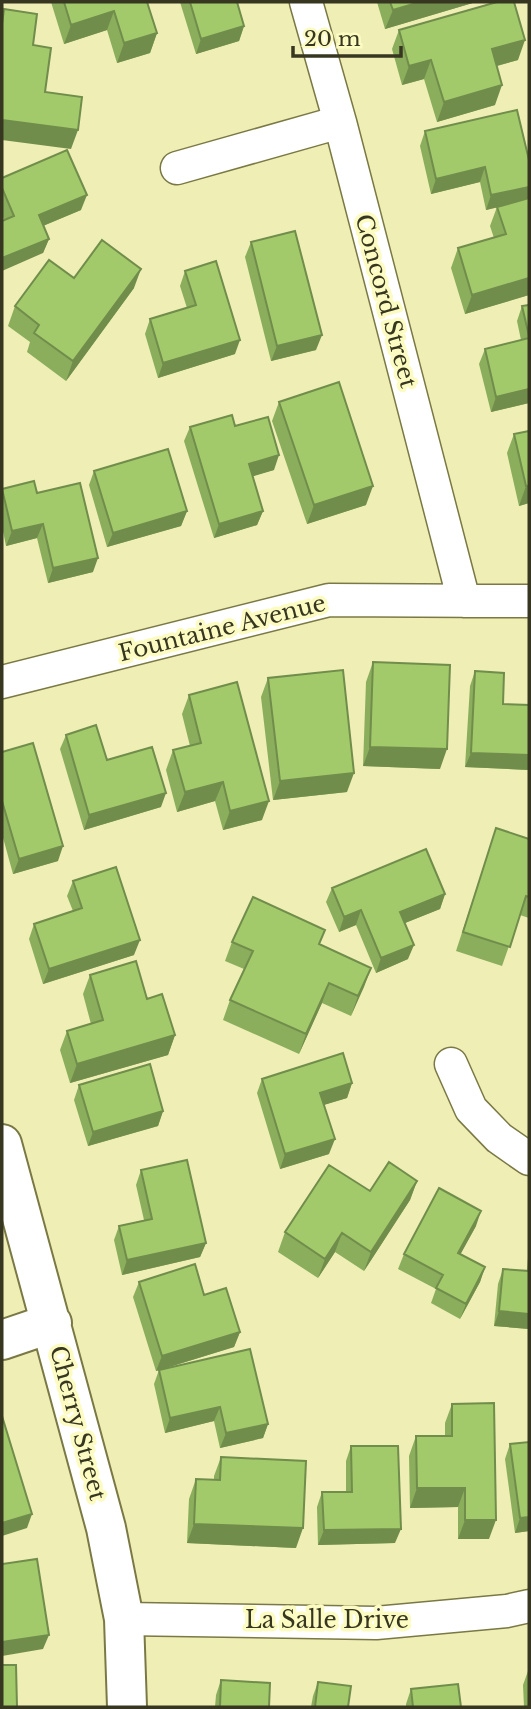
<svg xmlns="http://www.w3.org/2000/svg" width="531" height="1709" viewBox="0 0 531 1709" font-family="'Libre Baskerville',serif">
<rect width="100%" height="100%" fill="#eeeeb5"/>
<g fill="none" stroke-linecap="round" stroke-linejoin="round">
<g stroke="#7a7945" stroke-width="35">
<path id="minor" d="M306 2 340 122 464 601
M177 168 340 122
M2 682 329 600 529 601
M451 1064 471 1109 499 1138 529 1159
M124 1619 376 1623 507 1611 529 1606"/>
</g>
<g stroke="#7a7945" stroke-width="42">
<path id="tertiary" d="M2 1144 106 1528 124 1619 127 1707
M2 1340 52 1323"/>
</g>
<use href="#minor" stroke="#fff" stroke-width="32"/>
<use href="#tertiary" stroke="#fff" stroke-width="38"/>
</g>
<path fill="#8bae5c" d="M51 2H147L157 33 150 53 117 63 107 30 64 44Z
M180 2H237L244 26 239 41 196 54Z
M377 2H476L385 29Z
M399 30 518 60 497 66 495 105 437 122 424 79 402 85 392 49Z
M517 110 529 295 465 314 451 268 458 248 494 238 490 226 497 207 486 210 480 182 431 194 420 146 425 131Z
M2 178 81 210 43 226 49 239 43 253 4 220 2 215Z
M251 242 316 350 271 361 245 257Z
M185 271 235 354 158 378 145 334 150 319 187 308 180 286Z
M74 278 134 288 66 381 27 352 30 342 8 326 15 306Z
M529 305V403L491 412 479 364 485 349 521 340 517 321 522 306Z
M279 402 366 505 307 524 272 421Z
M235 426 274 470 252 476 263 511 257 525 214 538 184 441 190 427Z
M529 431V503L519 506 507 453 514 434Z
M94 471 187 511 181 526 107 547 89 485Z
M2 489 37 493 93 572 48 583 37 538 6 546 2 526Z
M373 662 440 769 363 766 366 682Z
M475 671 503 704 529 705V770L465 767 470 686Z
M268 678 347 792 273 800 261 697Z
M189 695 262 820 223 830 215 801 177 812 166 770 173 750 190 746 182 714Z
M66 735 107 760 161 807 84 830 60 749Z
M2 752 58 861 13 874 2 834Z
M496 828 529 839V918L520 915 502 966 456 951Z
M73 881 134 955 43 984 29 939 34 924 73 911 67 896Z
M332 888 445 894 440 909 405 923 408 959 376 973 356 925 339 932 326 902Z
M232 942 320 944 371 968 351 1016 322 1003 299 1054 223 1020 230 1000 244 969 225 961Z
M90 975 147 999 175 1035 168 1055 70 1083 60 1050 67 1031 91 1024 83 994Z
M262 1079 352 1083 347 1098 323 1105 329 1154 280 1169 257 1093Z
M79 1085 163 1111 158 1126 88 1146 74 1100Z
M141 1170 206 1243 200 1257 122 1275 114 1240 119 1226 144 1220 136 1185Z
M417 1181 410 1200 364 1271 335 1252 318 1278 278 1252 285 1232 370 1191Z
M476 1226 460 1254 485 1267 480 1282 460 1319 431 1303 436 1289 398 1269 404 1254Z
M529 1244V1329L494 1326 498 1284 503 1269 527 1271Z
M139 1282 204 1295 240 1332 234 1347 163 1369 268 1424 263 1438 220 1448 214 1421 165 1433 154 1384 159 1370 156 1371 133 1297Z
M452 1404 489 1539H458V1507L410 1508 409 1456 416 1436H445V1423Z
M529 1442V1531L515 1533 505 1459 510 1444Z
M351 1446 395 1543 318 1545 317 1507 322 1492H346V1461Z
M221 1457 296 1548 187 1543 189 1499 196 1479 214 1480V1476Z
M528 1671H529V1707H524L523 1685Z
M221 1680 269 1707H215L216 1695Z
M318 1682 348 1707H311L313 1696Z
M411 1689 461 1707H406V1704Z"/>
<path fill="#718d4b" d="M420 2H476L385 29 393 10Z
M114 11 107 30 64 44 71 25Z
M244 26 239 41 196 54 201 39Z
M157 33 150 53 117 63 124 43Z
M525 40 518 60 485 69 492 49Z
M431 60 424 79 402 85 409 66Z
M502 85 495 105 437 122 444 102Z
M2 120 78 130 71 149 2 140Z
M485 167 480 182 431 194 436 179Z
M529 187V200L486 210 491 195Z
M87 195 81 210 33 230 39 215Z
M49 239 43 253 2 271V258Z
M141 269 134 288 66 381 73 361Z
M529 278V295L465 314 472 295Z
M322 335 316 350 271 361 277 346Z
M240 340 235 354 158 378 163 363Z
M529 389V403L491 412 496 397Z
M279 455 274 470 244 479 249 464Z
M373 486 366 505 307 524 314 505Z
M526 486H529V503L519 506Z
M187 511 181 526 107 547 113 533Z
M263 511 257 525 214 538 219 524Z
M43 524 37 538 6 546 12 531Z
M98 558 93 572 48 583 53 568Z
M370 747 447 749 440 769 363 766Z
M471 753 529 755V770L465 767Z
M354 773 347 792 273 800 280 781Z
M223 782 215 801 177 812 185 792Z
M166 793 161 807 84 830 89 815Z
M269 801 262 820 223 830 230 811Z
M63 846 58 861 13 874 19 859Z
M445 894 440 909 395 927 400 912Z
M361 910 356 925 339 932 344 917Z
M140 940 134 955 43 984 49 969Z
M414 945 408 959 376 973 381 958Z
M371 968 364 987 351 1016 358 996Z
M329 983 322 1003 299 1054 306 1034Z
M175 1035 168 1055 70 1083 77 1064Z
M352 1083 347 1098 314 1108 320 1093Z
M163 1111 158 1126 88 1146 93 1132Z
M335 1139 329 1154 280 1169 285 1154Z
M417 1181 410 1200 364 1271 371 1252Z
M481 1211 476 1226 453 1268 458 1253Z
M342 1233 335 1252 318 1278 325 1259Z
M206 1243 200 1257 122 1275 127 1260Z
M485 1267 480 1282 460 1319 466 1304Z
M499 1311 529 1314V1329L494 1326Z
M240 1332 234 1347 156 1371 162 1356Z
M220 1407 214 1421 165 1433 170 1418Z
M268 1424 263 1438 220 1448 226 1433Z
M417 1488H465L458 1507 410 1508Z
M32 1514 27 1528 2 1536V1523Z
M529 1517V1531L515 1533 520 1518Z
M465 1520H496L489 1539H458Z
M194 1524 303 1528 296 1548 187 1543Z
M401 1529 395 1543 318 1545 324 1530Z
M49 1635 43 1649 2 1656V1642Z"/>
<path fill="#a2ca6b" stroke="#718d4b" stroke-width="2" d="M64 2H147L157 33 124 43 114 11 71 25Z
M190 2H237L244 26 201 39Z
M390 2H420L393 10Z
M497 2H514L525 40 492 49 502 85 444 102 431 60 409 66 399 30Z
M4 9 37 14 33 45 51 48 45 92 82 97 78 130 2 120V24Z
M517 110 529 160V187L491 195 485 167 436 179 425 131Z
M67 150 87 195 39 215 49 239 2 258V221L14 216 2 188V178Z
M529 198V278L472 295 458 248 506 234 497 207Z
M295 231 322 335 277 346 251 242Z
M102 240 141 269 73 361 34 333 39 325 15 306 49 260 74 278Z
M216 261 240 340 163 363 150 319 196 305 185 271Z
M529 305V336L522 306Z
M529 338V389L496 397 485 349Z
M339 382 373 486 314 505 279 402Z
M232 415 235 426 268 417 279 455 249 464 263 511 219 524 190 427Z
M529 431V486H526L514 434Z
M168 449 187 511 113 533 94 471Z
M34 481 37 493 80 483 98 558 53 568 43 524 12 531 2 489Z
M373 662 450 665 447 749 370 747Z
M343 670 354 773 280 781 268 678Z
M475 671 504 673 503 704 529 705V755L471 753Z
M237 682 269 801 230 811 223 782 185 792 173 750 201 743 189 695Z
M96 725 107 760 152 747 166 793 89 815 66 735Z
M33 743 63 846 19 859 2 801V752Z
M496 828 529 839V897L526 896 510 947 463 932Z
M426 849 445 894 400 912 414 945 381 958 361 910 344 917 332 888Z
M116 867 140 940 49 969 34 924 82 908 73 881Z
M253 897 325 930 319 944 371 968 358 996 329 983 306 1034 230 1000 253 951 232 942Z
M136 961 147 999 162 994 175 1035 77 1064 67 1031 103 1020 90 975Z
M343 1053 352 1083 320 1093 335 1139 285 1154 262 1079Z
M150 1064 163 1111 93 1132 79 1085Z
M187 1160 206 1243 127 1260 119 1226 152 1219 141 1170Z
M389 1162 417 1181 371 1252 342 1233 325 1259 285 1232 329 1165 370 1191Z
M439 1188 481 1211 458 1253 485 1267 466 1304 436 1288 443 1275 404 1254Z
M195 1264 204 1295 226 1288 240 1332 162 1356 139 1282Z
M503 1269 529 1271V1314L499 1311Z
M250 1349 268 1424 226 1433 220 1407 170 1418 159 1370Z
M494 1403 496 1520H465V1488H417L416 1436H452V1404Z
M2 1416 32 1514 2 1523Z
M529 1442V1517L520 1518 510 1444Z
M351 1446H398L401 1529 324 1530 322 1492H352Z
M221 1457 306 1461 303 1528 194 1524 196 1479 220 1480Z
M37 1559 49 1635 2 1642V1564Z
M2 1665H16L17 1707H2Z
M221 1680 270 1683 269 1707H220Z
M318 1682 351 1686 348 1707H315Z
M458 1684 461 1707H413L411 1689Z"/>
<g text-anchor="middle" stroke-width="7" stroke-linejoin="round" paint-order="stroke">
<g font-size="23" fill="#373721" stroke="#fbfbc2">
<text transform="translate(386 301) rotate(75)" y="8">Concord Street</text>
<text transform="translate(222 628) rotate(-14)" y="8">Fountaine Avenue</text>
<text transform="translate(78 1423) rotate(75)" y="8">Cherry Street</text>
<text x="327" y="1628">La Salle Drive</text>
</g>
</g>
<rect width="531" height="1709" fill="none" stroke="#373721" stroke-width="7"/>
<path d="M293 46v10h108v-10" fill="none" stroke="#373721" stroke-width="3.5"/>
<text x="304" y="46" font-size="21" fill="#373721" stroke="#fbfbc2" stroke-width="5" paint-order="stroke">20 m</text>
</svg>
